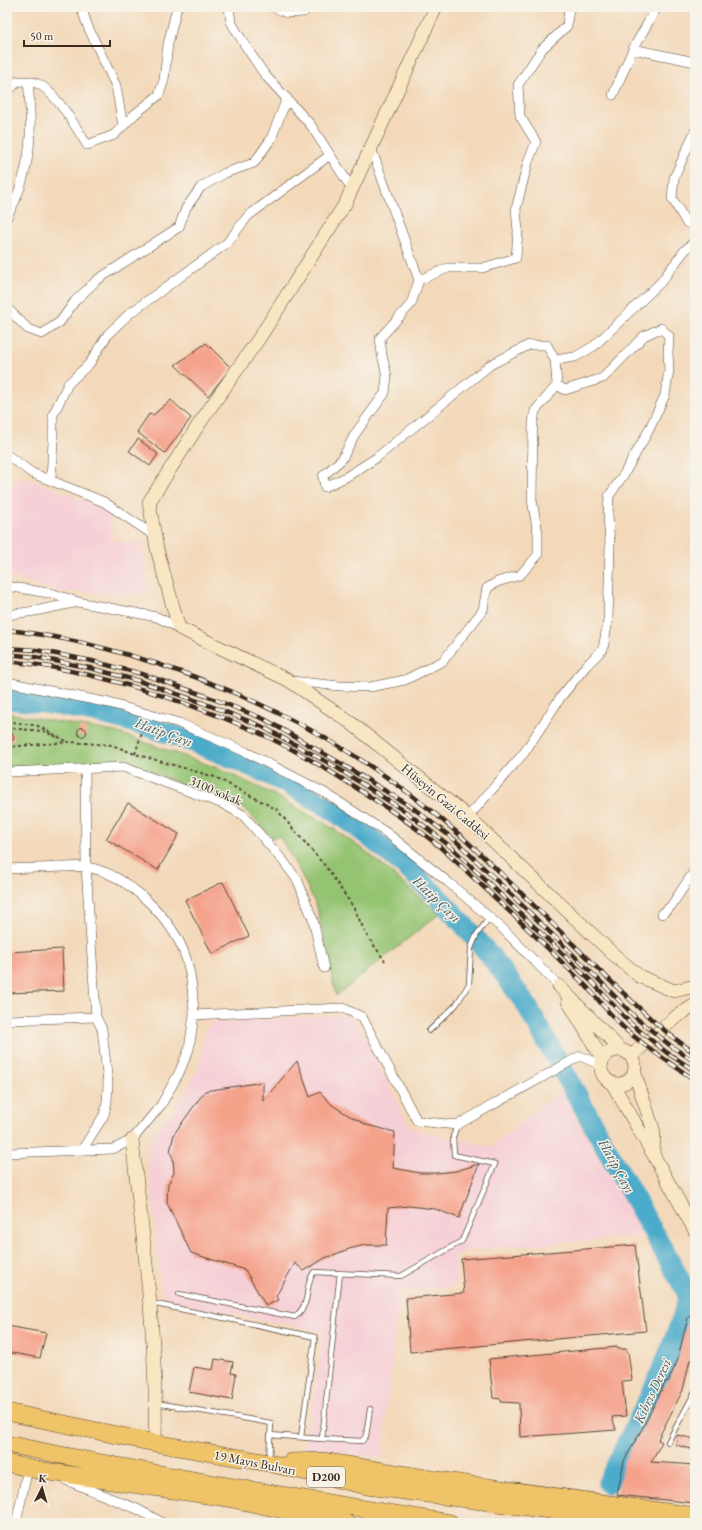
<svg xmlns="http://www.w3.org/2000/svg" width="702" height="1530" viewBox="0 0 702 1530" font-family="'EB Garamond',serif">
<rect width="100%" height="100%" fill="#f7f3e8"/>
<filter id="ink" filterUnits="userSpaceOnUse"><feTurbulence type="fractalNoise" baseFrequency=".025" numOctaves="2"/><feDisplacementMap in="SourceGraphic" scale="8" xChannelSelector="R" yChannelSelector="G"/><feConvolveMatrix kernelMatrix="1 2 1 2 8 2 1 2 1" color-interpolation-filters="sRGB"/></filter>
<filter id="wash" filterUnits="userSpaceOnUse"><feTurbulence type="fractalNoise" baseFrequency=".012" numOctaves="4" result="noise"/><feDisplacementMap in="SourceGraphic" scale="16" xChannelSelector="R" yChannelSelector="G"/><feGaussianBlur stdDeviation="0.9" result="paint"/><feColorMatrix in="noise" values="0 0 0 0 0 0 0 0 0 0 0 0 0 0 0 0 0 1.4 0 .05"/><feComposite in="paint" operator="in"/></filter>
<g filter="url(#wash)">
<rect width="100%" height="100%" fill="#f3d9ba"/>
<path fill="#f6cfd6" d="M22 477 110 510 112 541 142 543 148 595 58 591 7 575V486Z
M345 1015 357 1021 410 1128 491 1147 560 1091 645 1236 467 1250 455 1258 457 1286 399 1291 382 1458 304 1449 324 1332 166 1301 162 1296 148 1153V1144L154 1134 183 1098 199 1066 206 1029 212 1022Z"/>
<path fill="#94c472" stroke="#687748" d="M7 713 116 732 220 769 273 794 334 829 368 853 439 914 336 996 317 907 300 872 279 836 272 838 245 809 144 769 123 763 7 768Z"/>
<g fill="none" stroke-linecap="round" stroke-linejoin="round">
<path stroke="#4babca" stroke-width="21" d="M7 699C88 705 165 728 239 761 271 775 302 790 331 809 408 861 475 929 527 1006L695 1307
M608 1483C637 1421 671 1362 689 1295"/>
</g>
<g id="blocks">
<path fill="#f5a28b" d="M206 343 231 368 208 396 175 365Z
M171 400 191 418 165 453 137 432 149 414 153 415Z
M138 439 158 454 150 466 129 451Z
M77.5 732a4.5 4.5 0 1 1 9 0a4.5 4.5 0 1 1-9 0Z
M6 737a4 4 0 1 1 8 0a4 4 0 1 1-8 0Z
M128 803 179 834 158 870 106 839Z
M223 882 249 936 212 954 185 900Z
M62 949 64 991 7 993V952Z
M297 1061 310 1097 320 1092 332 1105 348 1115 367 1125 395 1132 393 1168 420 1173H437L456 1171 479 1164 459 1218 435 1209 409 1206 388 1208 386 1245H365L349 1249 325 1258 304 1271 295 1263 276 1296 278 1300 266 1306 245 1270 191 1253 167 1203 168 1184 174 1173 173 1158 170 1152 174 1134 205 1091 263 1082V1101Z
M635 1245 646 1331 410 1352 406 1298 464 1293 461 1259Z
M693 1316 695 1320V1359L690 1360 683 1390 659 1437 658 1440 662 1442 651 1462 695 1465V1503L617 1495 624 1461 642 1429 666 1381 668 1382 677 1362 688 1317Z
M7 1326 46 1333 40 1358 7 1352Z
M617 1347 618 1349H626L628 1352 632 1380 622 1381 626 1416 612 1417 616 1430 520 1437 519 1403 501 1402V1399L493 1398 489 1359Z
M215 1359 233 1362 231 1373 236 1374 232 1400 189 1392 194 1367 213 1370Z
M677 1435 695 1439V1450L676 1445Z"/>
</g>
</g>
<g filter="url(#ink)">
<use href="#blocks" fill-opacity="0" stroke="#574435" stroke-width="1"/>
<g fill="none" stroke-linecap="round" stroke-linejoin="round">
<g stroke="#574435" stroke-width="6">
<path id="lane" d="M429 1031 456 1005 469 984 471 948 477 934 490 917
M179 1294 295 1317C313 1301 303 1287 314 1272L401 1276 462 1241 495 1164 454 1155 453 1137 457 1125
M151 1303 315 1337 301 1437
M156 1403 271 1423 269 1460
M270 1435 322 1439 340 1273
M322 1439 362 1441 366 1436 370 1409
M668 1442 695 1392"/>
</g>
<g stroke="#574435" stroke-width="10">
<path id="street" d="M81 7 88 27 116 86 123 126
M229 7 231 22 246 47 265 75 310 124 352 189
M273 7 287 13 304 12 308 7
M633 49 695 62
M7 92 18 81C26 81 35 81 42 86 59 98 76 127 87 145L114 135 135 114 159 95 164 80 168 44 177 7
M613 95 633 49 657 7
M695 131 674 178 672 198 686 222 695 227
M371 148 419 280 411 304 380 338 382 355 387 376 385 393 355 434 342 459 323 476 325 487 346 477 376 458 490 365 529 345H547L555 360 557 385 565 390 603 378 644 336 661 328 669 336 668 353 669 370 665 395 649 430 624 474 609 496 608 514 610 545 608 620 603 649 586 666 560 698 524 753 468 817
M7 217C32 171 33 132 28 81
M419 280 448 268H482L516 258 518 231 516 209 528 162 536 142 520 116 518 85 542 49 567 26 569 7
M7 308 28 329 42 334 60 322 75 301 97 280 179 227 186 208 201 187 225 173 254 163 271 139 287 98
M555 360 575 357 594 346 661 282 685 250 695 241
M7 455 32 473 104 502 155 536
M51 480 53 441V415L68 384 90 363 108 334 129 314 227 243 248 216 330 155
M7 586 54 594 78 602
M7 615 35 611 78 602 157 617 179 628
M291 681 340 686 370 687 405 680 443 661 483 610 487 588 497 582 520 575 538 555V533L532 500 533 423 535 411 557 385
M7 682 109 703 179 723 246 752 325 793 387 833 448 882 503 929 559 986
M7 772 123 767 223 804 243 815 284 862 298 881 313 920 324 968
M7 869C25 868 44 868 62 867 70 867 79 866 86 867 127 873 174 920 186 958 192 977 193 996 194 1015
M662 914 671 906 695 870
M7 1020 96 1017
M82 1150 104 1115 107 1102 108 1083 102 1029 96 1017 86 867 85 769
M7 1153 113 1149 132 1140 161 1105 179 1073 189 1049 194 1015 343 1008 362 1017 417 1121 457 1125 580 1056 601 1065
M66 1480 137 1509 163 1523
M16 1523 28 1468"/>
</g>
<g stroke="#574435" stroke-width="14">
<path id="secondary" d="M436 7 345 204 260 337 201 421 149 502 157 549 179 628 288 680 351 723 468 817 613 954 639 976 674 991 695 986
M559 986 621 1050
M568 1001 603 1060
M601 1067a17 17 0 1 1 34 0a17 17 0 1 1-34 0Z
M631 1056 677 1016 695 1005
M634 1071 654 1132 653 1154
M612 1083 653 1154 695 1231
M132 1140C143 1240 158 1342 155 1443"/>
</g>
<g stroke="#574435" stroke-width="18">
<path id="highway" d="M7 1412 155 1443 269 1463 367 1486 648 1523
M7 1444C154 1475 302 1499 450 1523
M291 1462 322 1461 437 1480 695 1516
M7 1463 37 1470 228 1498 346 1523"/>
</g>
<path stroke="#574435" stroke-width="2" stroke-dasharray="3 3" stroke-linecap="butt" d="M7 721 38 726 68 742
M7 728 43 731 57 737
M7 747 69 742 112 745 135 754 215 777 276 809 326 867 354 908 366 934 385 961
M135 754 145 723"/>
<use href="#lane" stroke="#fff" stroke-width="4.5"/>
<use href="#street" stroke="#fff" stroke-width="9"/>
<use href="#secondary" stroke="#f9e7c3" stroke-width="13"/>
<use href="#highway" stroke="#efc469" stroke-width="17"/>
<g stroke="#3b2a1e" stroke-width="4.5">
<path id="rail" d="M7 630C47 634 86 643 125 654 248 689 365 750 461 836 509 880 555 926 601 972 632 1001 660 1030 695 1053
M7 648 36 650 92 661 142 674 206 696 264 719 340 763 413 808 456 841 597 978 636 1018 671 1046 695 1062
M7 654 35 657 90 668 139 681 203 703 261 726 336 767 409 814 451 847 592 982 630 1023 666 1052 695 1071
M7 661C89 669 182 699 257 732 297 750 335 774 372 798 398 815 425 833 448 854 495 897 541 941 586 986 599 1000 611 1016 625 1029 647 1048 671 1064 695 1080"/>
</g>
<use href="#rail" stroke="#f7f3e8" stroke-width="3" stroke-dasharray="9" stroke-linecap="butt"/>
</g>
</g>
<g text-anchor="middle" stroke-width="3" stroke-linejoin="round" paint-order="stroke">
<rect fill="#f7f3e8" stroke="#73665b" stroke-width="1" x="307" y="1467" width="38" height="20" rx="3"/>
<g font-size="12" font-weight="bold" fill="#3b2a1e">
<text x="326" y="1481">D200</text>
</g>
<g font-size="13" fill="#3b2a1e" stroke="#f7f3e8">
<text transform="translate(216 790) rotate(23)" y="5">3100 sokak</text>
<text transform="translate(446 801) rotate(40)" y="5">Hüseyin Gazi Caddesi</text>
<text transform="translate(255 1462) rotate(11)" y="5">19 Mayıs Bulvarı</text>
</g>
<g font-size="14" font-style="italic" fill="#41575a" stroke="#f7f3e8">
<text transform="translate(164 732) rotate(20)" y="5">Hatip Çayı</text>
<text transform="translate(437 899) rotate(44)" y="5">Hatip Çayı</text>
<text transform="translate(617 1166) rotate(61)" y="5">Hatip Çayı</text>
<text transform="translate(652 1391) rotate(-65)" y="5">Kıbrıs Deresi</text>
</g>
</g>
<rect width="702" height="1530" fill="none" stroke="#f7f3e8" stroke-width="24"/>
<g transform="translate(42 1488) rotate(5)" stroke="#f7f3e8" stroke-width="3" paint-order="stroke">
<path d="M0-3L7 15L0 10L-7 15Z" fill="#3b2a1e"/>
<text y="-6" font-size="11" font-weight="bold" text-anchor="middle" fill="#3b2a1e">K</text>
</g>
<path d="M24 40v6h86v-6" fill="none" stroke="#3b2a1e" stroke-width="2"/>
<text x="30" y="40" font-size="12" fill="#3b2a1e" stroke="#f7f3e8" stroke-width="3" paint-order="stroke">50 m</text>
</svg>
